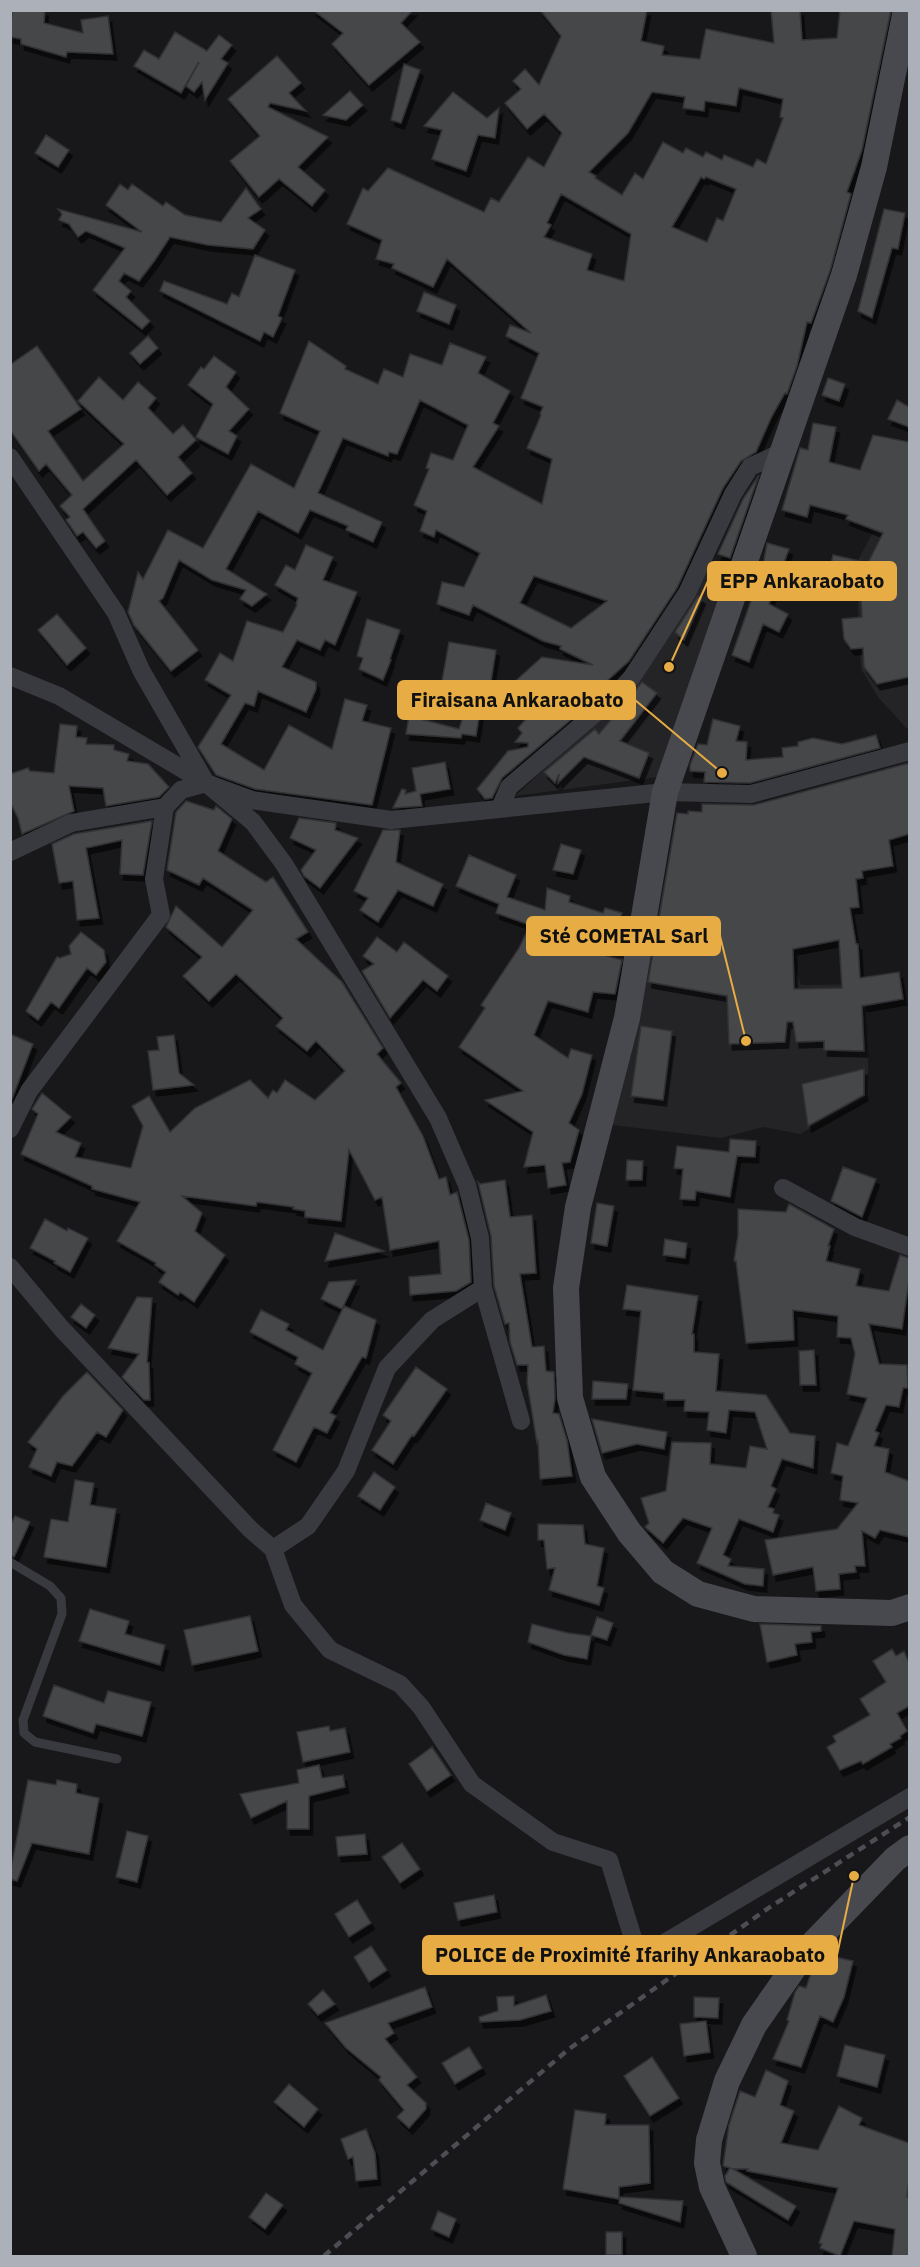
<svg xmlns="http://www.w3.org/2000/svg" width="920" height="2267" viewBox="0 0 920 2267" font-family="'IBM Plex Sans',sans-serif">
<defs>
<filter id="shadow"><feDropShadow dx="3.5" dy="6" stdDeviation="0" flood-color="#0009"/></filter>
</defs>
<rect width="100%" height="100%" fill="#18181a"/>
<path fill="#242427" d="M909 464V728H906L878 697 861 669 856 564Z
M708 565 729 579 658 777 515 796 598 720Z
M645 952 733 971 797 974 801 985 866 984 869 1096 800 1134 763 1127 721 1138 604 1124Z"/>
<path fill="#45464a" stroke="#323236" stroke-width="1.5" fill-rule="evenodd" filter="url(#shadow)" d="M12 10H45L44 23 83 33 81 20 108 16 113 54 67 52 66 57 21 44V39L10 37Z
M313 10H413L401 23 420 42 369 85 332 44 343 33Z
M540 10H647L641 41 664 46 662 55 700 59 706 29 774 43 771 10H800L802 40 837 38 840 10H891L862 150 847 192 851 194 830 271 811 323 807 322 797 366 787 394 785 393 771 418 756 452 741 461 723 488 677 588 629 661 577 708 580 712 502 778 492 798 485 799 477 789 508 751 528 747V743L515 742 522 733 518 728 534 710 511 685 542 657 593 665 560 649 561 646 543 641 473 605 469 615 437 604 442 582 464 587 480 553 436 530 434 537 420 531 427 511 414 505 429 469 426 468 431 453 453 460 468 425 420 400 397 454 389 452 388 456 343 438 318 493 382 522 373 542 346 530 348 526 310 510 298 533 258 511 226 569 267 594 252 606 240 599 246 590 212 580 179 560 163 598 159 601 198 650 171 671 134 625 128 612 138 572 143 579 168 530 203 548 251 464 294 488 320 431 280 413 309 341 346 366 345 369 378 384 384 369 403 377 410 354 442 365 450 343 486 357 478 373 510 391 493 423 499 426 473 467 542 504 552 459 527 448 541 415 540 414 543 407 521 398 539 353 506 336 510 325 531 333 447 259 433 287 392 268 394 264 376 259 382 240 347 224 363 188 368 191 388 168 484 212 491 198 499 202 528 157 544 167 562 133 544 114 527 129 505 103 521 89 513 81 525 69 539 85 561 36ZM739 88 783 99 780 117 783 118 766 164 757 159 753 167 724 155 722 160 706 152 703 157 686 148 683 153 663 142 643 179 635 173 622 195 595 178 596 176 589 172 628 133 652 92 685 97 683 108 704 111 705 101 736 106ZM701 177 704 179 706 177 736 189 723 221 717 218 707 242 672 227ZM561 194 631 234 624 281 587 270 592 254 544 237 551 225 547 223ZM534 576 572 589 607 601 571 628 520 603Z
M175 32 207 51 219 35 232 45 221 59 228 63 205 100 202 82 194 92 186 86 199 62 181 93 134 66 144 50 159 59Z
M277 56 301 83 289 93 306 111 270 103 268 107 328 137 298 167 325 190 312 206 279 179 259 197 230 161 260 136 228 99Z
M404 64 420 70 401 123 391 120Z
M350 91 363 105 346 120 323 115Z
M453 92 487 118 499 108 495 138 478 135 466 171 432 159 442 130 424 126Z
M46 135 69 150 58 167 35 153Z
M120 184 128 190 132 184 163 206 166 202 185 215 221 222 246 188 261 209 248 218 265 230 253 249 208 245 170 237 155 260 139 281 124 273 119 281 131 291 126 297 150 321 142 329 93 290 125 248 86 231 78 237 69 224 59 220 62 214 58 209 142 232 106 205Z
M884 209 905 213 898 249 892 248 872 318 858 311Z
M255 255 295 270 278 316 282 318 273 337 264 332 260 341 160 291 164 281 227 304 232 293 239 297Z
M424 292 456 305 449 324 417 311Z
M148 336 158 348 140 364 130 353Z
M37 346 81 409 48 431 83 481 124 444 78 401 99 377 123 400 138 382 156 398 148 408 173 434 183 425 196 440 178 457 192 473 167 495 136 460 83 509 105 541 96 548 83 532 77 536 66 520 70 517 60 506 72 495 46 464 39 471 10 430V365Z
M214 356 236 372 226 387 249 409 229 431 237 436 228 454 196 437 213 404 188 385 201 367 204 369Z
M828 378 845 384 839 401 822 395Z
M897 400 909 407V427L888 419Z
M813 423 836 427 829 462 860 470 873 435 909 442V677L877 684 864 667 863 648 851 649 844 639 842 619 862 617 861 597 864 581 829 574 833 555 868 563 883 533 846 519 848 515 810 505 807 517 782 510 800 448 808 450Z
M759 475 730 558 718 554 743 499Z
M767 543 789 549 769 604 788 614 779 632 763 624 749 662 732 655 763 566Z
M306 545 333 557 323 580 357 592 335 645 325 640 320 650 297 640 282 667 316 682V689L306 712 258 691 254 706 245 703 221 744 264 770 289 725 332 749 345 699 367 705 362 721 391 728 372 805 255 789 216 775 198 747 231 695 205 680 220 653 233 661 247 621 283 632 297 605 296 604 298 598 275 585 286 565 295 570Z
M698 596 702 598 684 640 675 632Z
M57 614 86 648 67 665 38 630Z
M367 619 400 630 390 659 391 660 383 680 359 669 363 658 357 656Z
M449 642 496 650 486 712 480 711 476 736 462 734 461 738 406 734 409 716 459 729 464 714 438 703Z
M642 682 657 693 620 741 649 753 639 778 584 757 558 783 559 774 555 783 544 772 595 729 599 734Z
M713 719 740 726 736 741 747 742 746 760 783 757 782 748 798 746V742L813 738 842 744 876 735 880 748 750 783 704 782 705 772 690 771V765L698 744 707 745Z
M60 724 77 726 76 737 87 738 86 744 114 745V750L129 754 127 761 148 764 169 787 159 797 106 806 103 788 69 786 74 811 22 834 18 818 10 802V774L28 768 30 771 54 773Z
M445 762 450 789 420 794 422 806 393 808 402 789 406 790 405 794 416 791 412 768Z
M909 763V834L889 840 893 866 862 871 863 878 856 879 859 907 850 908 856 944H858L860 978 899 972 903 999 862 1006 864 1051 824 1050V1041L796 1042 793 1022H787L785 1042 729 1044 727 996 648 982 677 813 688 814V811L702 812V804L754 805ZM839 940 842 988 794 989 793 949Z
M186 801 214 810 216 806 232 819 218 851 266 882 273 877 308 932 296 939 342 982 383 1048 377 1054 401 1083 396 1087 423 1136 439 1179 446 1177 450 1195 457 1192 469 1240 471 1282 456 1291 410 1295 409 1277 441 1274 439 1241 390 1250 382 1197 375 1200 349 1150 341 1221 305 1217V1211L293 1209 294 1207 257 1202 256 1206 182 1196 202 1213 195 1231 225 1255 194 1302 180 1292 178 1295 159 1282 166 1272 155 1265 156 1263 117 1241 140 1202 92 1189V1186L21 1154 38 1114 32 1109 42 1093 71 1117 56 1132 81 1143 75 1157 131 1168 143 1126 132 1106 149 1096 170 1132 195 1108 250 1080 268 1098 273 1090 277 1093 285 1080 315 1100 345 1071 316 1041 307 1051 276 1026 283 1018 236 974 209 1001 183 976 202 957 166 927 176 906 222 947 253 910 203 878 199 885 167 870 176 812Z
M299 818 336 823 335 830 358 838 320 888 304 876 301 870 316 850 290 838Z
M152 821 143 875 120 874 122 840 86 848 99 918 77 920 73 881 59 883 52 844 74 834Z
M383 830H400L396 862 443 884 433 906 398 890 378 922 360 910 368 898 354 891Z
M561 844 581 850 573 874 553 870Z
M469 855 516 875 507 897 545 910 547 888 570 896 569 902 603 913 605 908 622 913 607 956 622 960 615 994 593 992 588 1012 548 1001 534 1035 568 1058 571 1049 592 1055 582 1094 569 1123 579 1130 570 1162 562 1163 566 1185 548 1188 545 1165 524 1167 533 1132 485 1100 523 1091 459 1047 485 1008 481 1005 519 948 530 925 496 913 499 904 456 886Z
M81 932 104 950 106 962 96 975 87 968 59 1008 51 1002 38 1020 26 1011 57 957 60 958 71 954 69 946Z
M377 937 397 952 404 942 448 976 437 991 423 980 390 1018 362 971 374 964 363 956Z
M641 1026 672 1031 663 1100 631 1096Z
M10 1034 33 1044 12 1099H10Z
M174 1035 179 1073 194 1085 153 1090 148 1051 159 1050 157 1037Z
M864 1069V1095L808 1126 802 1084Z
M730 1139 756 1141 755 1157 737 1156 730 1197 696 1191 695 1200 680 1199 683 1169 674 1168 677 1146 729 1152Z
M627 1160 643 1161 642 1180H626Z
M843 1167 876 1179 862 1217 831 1201Z
M505 1180 510 1217 532 1215 536 1273 520 1274 532 1347 544 1346 546 1371 554 1372 555 1398 553 1413 559 1414 567 1440 572 1476 540 1479 538 1441 537 1443 527 1382 528 1365H517L510 1342 509 1323 505 1324 494 1286 491 1236 478 1182 480 1184Z
M597 1203 614 1206 607 1246 591 1243Z
M789 1204 834 1229 828 1246H830L826 1261 860 1269 856 1286 889 1291 900 1255 909 1258V1280L902 1329 869 1324 879 1364 907 1365 908 1388H903L899 1407 886 1405 875 1431 879 1433 874 1446 889 1449 885 1472 909 1481V1537L880 1530 875 1538 862 1531 865 1566H855L856 1572 839 1574 840 1589 816 1591 813 1567 773 1575 765 1540 837 1529 858 1503 840 1500 843 1476 831 1473 837 1443 848 1446 867 1398 847 1394 855 1354 851 1338 837 1337 838 1316 793 1310 794 1340 746 1343 736 1261H734L738 1235V1209L786 1212Z
M45 1219 67 1231 68 1228 88 1238 70 1272 54 1263 55 1261 30 1248Z
M335 1233 384 1251 325 1261Z
M665 1239 687 1243 685 1258 663 1255Z
M356 1280 342 1309 321 1299 329 1282Z
M627 1285 698 1296 692 1334H694V1352L719 1354 716 1391 766 1395 790 1433 815 1436 813 1468 782 1459 771 1486 776 1489 768 1507 774 1509 773 1513 779 1515 773 1532 739 1519 723 1555 731 1559 728 1566 764 1569 763 1586 745 1584 697 1563 712 1528 683 1518 663 1543 645 1527 649 1523 641 1498 666 1491 672 1442 711 1443 710 1464 746 1468 750 1446 767 1449 755 1412 729 1410 726 1433 707 1430 709 1412 684 1411 685 1400H664V1393L633 1390 641 1311 623 1309Z
M137 1297 152 1298 147 1362 149 1363 150 1400H144L122 1377 139 1354 108 1348Z
M81 1304 95 1315 86 1328 71 1317Z
M344 1306 376 1320 366 1358 362 1357 330 1413 336 1416 327 1433 314 1427 296 1462 273 1450 312 1373 295 1364 298 1357 250 1332 261 1310 289 1324 286 1330 323 1350Z
M814 1350 816 1385H800L799 1351Z
M416 1367 447 1389 414 1436 412 1435 393 1464 372 1450 391 1421 383 1415Z
M87 1372 123 1410 106 1437 97 1432 72 1466 57 1462 51 1476 29 1467 37 1449 28 1442 63 1396Z
M593 1381 628 1384 626 1399H592Z
M592 1419 667 1432 664 1449 637 1444 602 1453Z
M374 1472 395 1487 380 1510 358 1496Z
M75 1480 94 1483 90 1505 116 1509 106 1567 44 1557 51 1519 68 1522Z
M486 1503 511 1513 505 1530 480 1520Z
M15 1516 30 1522 14 1557 10 1555V1526Z
M538 1524 583 1525 585 1544 604 1548 597 1586 604 1588 599 1605 549 1590 555 1568 547 1569 544 1540H538Z
M90 1609 129 1621 125 1634 165 1645 160 1665 79 1641Z
M250 1616 258 1651 192 1665 184 1630Z
M597 1617 613 1623 607 1640 591 1635Z
M532 1624 568 1633 591 1636 587 1659 564 1655 528 1642Z
M760 1624 821 1626V1631L811 1632 812 1642 795 1644 797 1655 767 1662Z
M892 1649 896 1656 904 1651 909 1663V1706L897 1713 907 1731 900 1736 901 1738 890 1744 892 1747 863 1764 861 1761 840 1770 827 1747 836 1742 833 1736 870 1715 860 1699 886 1682 873 1661Z
M54 1685 104 1703 108 1691 151 1702 142 1736 96 1724 93 1733 43 1716Z
M329 1726 330 1731 345 1728 350 1752 303 1762 297 1732Z
M432 1747 451 1775 427 1791 409 1764Z
M319 1765 322 1778 343 1775 345 1787 309 1796V1829H287V1801L251 1818 240 1794 299 1783 297 1770Z
M28 1780 56 1785 57 1780 77 1784 76 1793 99 1798 89 1854 32 1843 17 1881 10 1879V1873Z
M127 1831 148 1836 137 1882 116 1877Z
M365 1834 367 1854 338 1856 336 1837Z
M402 1843 420 1869 400 1883 382 1857Z
M494 1895 497 1912 458 1920 454 1903Z
M357 1900 371 1923 349 1937 335 1914Z
M371 1946 387 1970 369 1982 354 1957Z
M831 1956 853 1961 844 1997 833 2022 820 2016 801 2067 773 2059 789 2021 787 2020 795 1992 799 1986 806 1988 813 1967 827 1971Z
M425 1987 432 2007 388 2023 394 2033 385 2039 417 2077 407 2085 426 2103V2109L409 2128 397 2117 404 2110 379 2080 381 2077 346 2048 325 2023Z
M323 1990 335 2004 318 2015 308 2004Z
M546 1995 551 2011 520 2020 480 2022 479 2017 498 2011 497 1997 514 1996V2006Z
M694 1997 719 1998 718 2018 694 2017Z
M706 2021 710 2052 684 2056 680 2024Z
M845 2045 885 2055 877 2087 837 2076Z
M469 2047 482 2068 455 2084 442 2063Z
M652 2057 679 2098 650 2116 624 2076Z
M766 2070 788 2081 780 2105 794 2111 781 2143 818 2150 839 2106 862 2118 859 2125 909 2143V2181L907 2197H909V2256H892L895 2229 854 2221 840 2256 820 2248 822 2244 819 2243 838 2188 747 2171 748 2169H733L796 2206 788 2220 726 2182 725 2176 730 2168 723 2166 729 2125 740 2091 755 2097Z
M289 2084 318 2109 304 2127 274 2102Z
M575 2110 606 2114 605 2125H649L650 2183 619 2187V2199L563 2189Z
M366 2129 375 2153 377 2179 356 2181 353 2157 348 2159 341 2139Z
M266 2193 283 2205 265 2229 249 2217Z
M620 2197 683 2201 680 2222 619 2203Z
M438 2211 456 2219 449 2237 431 2229Z
M606 2232H622V2255H606Z"/>
<g fill="none" stroke-linecap="round" stroke-linejoin="round">
<path stroke="#393a3f" stroke-width="9" d="M10 1562 50 1586 61 1598 62 1614 23 1720 24 1733 35 1742 117 1759"/>
<path stroke="#393a3f" stroke-width="18" d="M10 457 116 613 141 670 206 783 253 822 284 864 438 1118 467 1185 480 1238 483 1288
M10 676 59 696 206 783 252 800 391 820 665 792 751 794 910 751
M500 808 509 787 612 699 632 677 687 593 733 494 750 467 782 452
M10 852 71 823 165 807
M10 1129 29 1091 161 915 154 879 165 807 181 790 206 783
M783 1188 855 1227 910 1247
M10 1267 61 1328 251 1530 273 1549 308 1526 346 1471 387 1368 432 1320 483 1288 521 1421
M273 1549 293 1605 330 1650 400 1684 421 1707 472 1784 553 1842 609 1860 639 1958 910 1797"/>
<path stroke="#48494f" stroke-width="26" d="M906 10 874 167 844 275 665 792 627 1018 578 1207 566 1288 570 1398 593 1477 629 1532 663 1572 698 1594 754 1609 892 1613 910 1607
M744 2256 712 2187 707 2163 709 2140 727 2081 754 2025 804 1953 895 1859 910 1848"/>
<path stroke="#4d4e54" stroke-width="4.5" stroke-dasharray="8 6" stroke-linecap="butt" d="M324 2256 569 2049 770 1907 910 1817"/>
</g>
<path fill="none" stroke="#e7ac43" stroke-width="2" d="M669 667L708 581M722 773L635 700M746 1041L720 936M854 1876L837 1955"/>
<g fill="#e7ac43" stroke="#131315" stroke-width="2">
<circle cx="669" cy="667" r="6"/>
<circle cx="722" cy="773" r="6"/>
<circle cx="746" cy="1041" r="6"/>
<circle cx="854" cy="1876" r="6"/>
</g>
<g fill="#e7ac43" stroke="#e7ac43" stroke-width="2">
<rect x="708" y="562" width="188" height="38" rx="6"/>
<rect x="398" y="681" width="237" height="38" rx="6"/>
<rect x="527" y="917" width="193" height="38" rx="6"/>
<rect x="423" y="1936" width="414" height="38" rx="6"/>
</g>
<g font-size="20" text-anchor="middle" font-weight="bold" fill="#111">
<text x="802" y="588">EPP Ankaraobato</text>
<text x="517" y="707">Firaisana Ankaraobato</text>
<text x="624" y="943">Sté COMETAL Sarl</text>
<text x="630" y="1962">POLICE de Proximité Ifarihy Ankaraobato</text>
</g>
<rect width="920" height="2267" fill="none" stroke="#abb0b9" stroke-width="24"/>
</svg>
